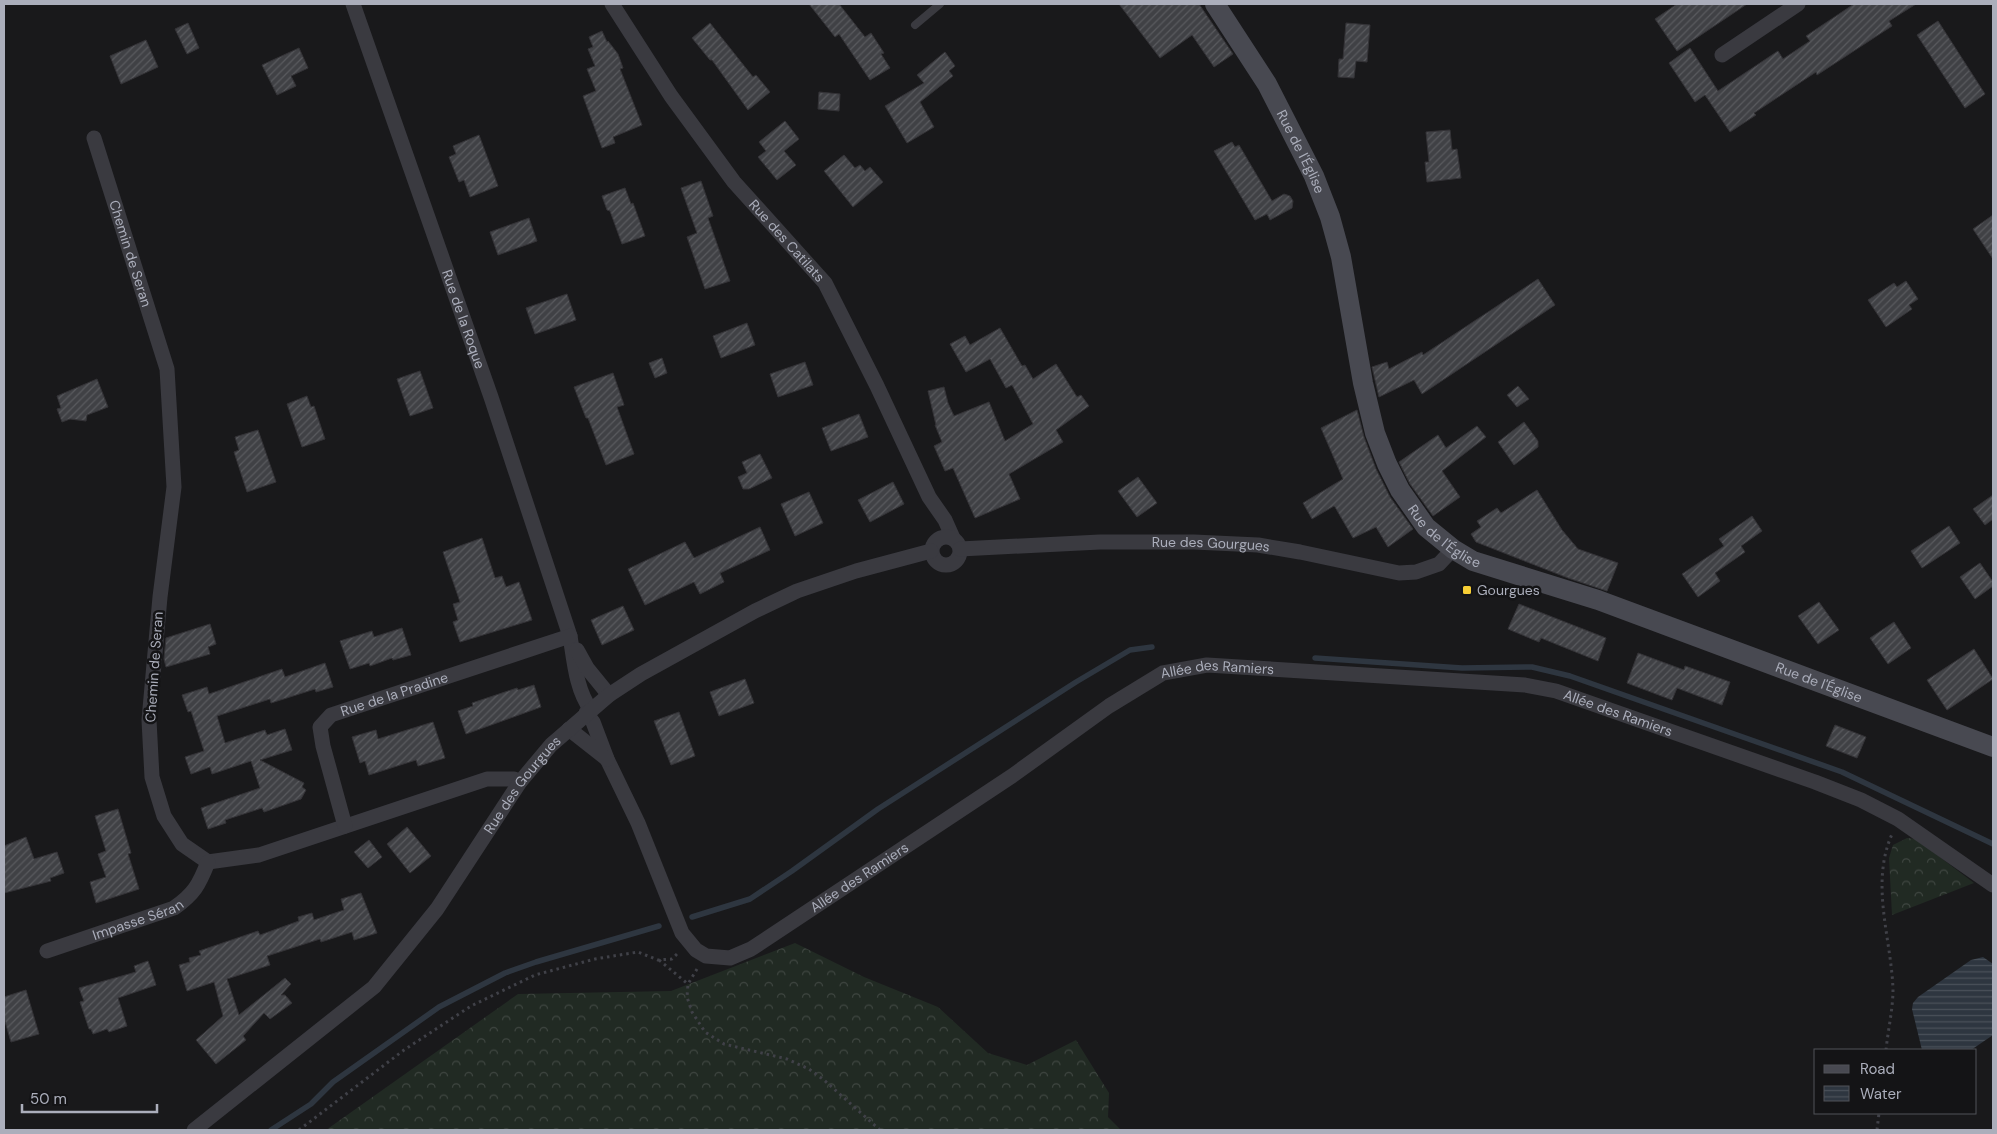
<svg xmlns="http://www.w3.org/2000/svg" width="1997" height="1134" viewBox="0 0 1997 1134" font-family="'DM Sans',sans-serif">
<defs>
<pattern id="forest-crowns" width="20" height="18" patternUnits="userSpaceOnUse" patternTransform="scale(1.25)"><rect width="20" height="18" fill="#212a23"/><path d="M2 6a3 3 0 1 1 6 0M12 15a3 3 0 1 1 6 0" fill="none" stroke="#3f4641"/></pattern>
<pattern id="water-rules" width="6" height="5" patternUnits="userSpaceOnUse" patternTransform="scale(1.25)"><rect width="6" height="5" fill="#2e3640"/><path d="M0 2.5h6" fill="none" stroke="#4a515a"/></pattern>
<pattern id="building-hatch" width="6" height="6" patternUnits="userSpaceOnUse" patternTransform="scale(1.25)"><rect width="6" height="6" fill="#404145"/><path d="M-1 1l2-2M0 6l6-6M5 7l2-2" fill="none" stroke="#595a5e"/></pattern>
</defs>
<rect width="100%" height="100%" fill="#19191b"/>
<path fill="url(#forest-crowns)" d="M1907 838 1916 839 1974 883 1892 915 1889 858 1893 845Z
M795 943 864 977 938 1007 988 1053 1027 1065 1076 1040 1109 1093 1108 1117 1121 1130H326L518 994 671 991Z"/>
<path fill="url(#water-rules)" d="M1983 957 1993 964V1035L1971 1050H1922L1912 1009 1913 1003 1918 997 1971 960Z"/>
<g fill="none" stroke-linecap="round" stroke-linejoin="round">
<path stroke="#2e3640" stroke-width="5.5" d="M1315 658 1462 668 1532 667 1570 676 1842 772 1993 844
M692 917 750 899 792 871 878 809 1076 682 1130 650 1152 647
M271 1130 311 1104 333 1082 439 1007 505 973 536 962 659 926"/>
</g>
<path fill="url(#building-hatch)" stroke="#343337" d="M809 4H839L865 37 871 33 884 53 881 54 890 68 870 80 839 34 835 37Z
M1119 4H1199L1233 54 1214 67 1192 35 1160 58Z
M1677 4H1747L1677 51 1655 19Z
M1854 4H1916L1889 21 1892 26 1817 75 1816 72 1754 113 1756 115 1730 132 1705 95 1695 102 1669 63 1690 48 1718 91 1778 51 1783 59 1810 41 1806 36Z
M1938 21 1985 94 1965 108 1917 35Z
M188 23 199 48 187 54 175 29Z
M710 23 753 77 756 75 770 92 748 110 712 60H710L692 38Z
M1346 23 1370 25 1367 62 1356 61 1354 78 1338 77 1339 59H1343Z
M602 31 607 42 608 41 618 54 623 68 620 69 642 125 613 137 615 143 602 148 583 96 596 91 587 69 595 66 588 49 593 47 589 37Z
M146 40 158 67 121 84 110 56Z
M299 48 308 68 291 76 296 86 277 95 262 65Z
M945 52 955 66 949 71 953 76 920 102 934 127 907 143 885 106 924 83 917 75Z
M819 92 840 94 839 111 818 109Z
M785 121 799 139 784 151 796 165 777 180 758 157 766 151 759 142Z
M1450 130 1452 150 1457 149 1461 178 1427 182 1425 162H1429L1426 132Z
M479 135 498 186 470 197 464 180 459 182 449 157 456 154 453 146Z
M1232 142 1235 147 1239 145 1272 201 1284 194 1290 196 1293 201 1292 208 1270 220 1267 214 1255 220 1214 151Z
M844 155 855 168 860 165 865 171 870 167 883 182 853 207 824 171Z
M701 181 713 216 708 218 730 281 705 289 687 237 697 233 681 188Z
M625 188 631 204 633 203 645 236 622 244 610 211 607 210 602 196Z
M1993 215V259L1973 229Z
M529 218 537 241 498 255 490 232Z
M1538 279 1555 305 1422 394 1414 380 1379 397 1372 367 1387 362 1389 369 1422 352 1423 355Z
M1906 281 1918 299 1909 305 1912 309 1886 327 1868 300 1894 283 1897 287Z
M567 294 576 320 535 334 526 308Z
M747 323 755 345 721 358 713 336Z
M1000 328 1022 366 1025 365 1033 379 1056 364 1077 397 1081 395 1089 406 1056 430 1063 442 1009 474 1020 499 975 518 953 468 945 471 934 446 942 442 935 425H936L928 391 944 387 948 403 954 416 989 402 1005 441 1033 424 1012 385 1006 388 990 359 966 372 950 344 965 336 970 345Z
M662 358 667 373 655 378 649 363Z
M805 362 813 385 778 397 770 374Z
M420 371 433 408 410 416 397 379Z
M613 373 624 405 617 407 634 454 606 465 588 418H586L574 387Z
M97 379 108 407 87 415 86 421 70 419 62 422 57 409 61 408 57 396Z
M1518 386 1529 399 1517 407 1507 395Z
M307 396 311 407 314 406 325 439 302 447 287 404Z
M1357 410 1364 437 1376 469 1390 497 1413 529 1388 547 1376 527 1353 538 1335 507 1334 506 1312 519 1303 503 1343 479 1321 428Z
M859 414 868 437 831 451 822 428Z
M1524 422 1538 441V447L1514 465 1498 442Z
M1477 426 1486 437 1442 471 1460 497 1433 516 1410 484 1399 462 1438 435 1446 448Z
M258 430 276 482 247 492 234 452 239 450 235 437Z
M760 454 772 478 749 489H743L738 477 747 473 742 462Z
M1138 477 1157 503 1137 517 1118 491Z
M893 482 904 504 870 522 858 500Z
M1537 490 1562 530 1578 549 1618 563 1607 591 1568 578 1476 542 1471 534 1481 527 1477 521 1497 508 1501 513Z
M809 492 823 523 795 536 781 504Z
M1993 495V519L1985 525 1973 509Z
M1752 516 1762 531 1741 546 1745 552 1715 573 1720 581 1698 597 1682 574 1724 546 1719 539Z
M1949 526 1960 543 1922 568 1911 551Z
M760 527 770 550 720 573 724 582 700 594 694 582 645 605 628 569 685 542 694 558Z
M482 538 495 578 502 576 506 587 519 582 532 620 460 642 453 622 458 620 453 604 460 602 443 552Z
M1980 563 1993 582V586L1975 599 1960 577Z
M1819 602 1839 630 1818 644 1798 616Z
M1519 604 1606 638 1598 661 1541 638 1539 642 1508 629Z
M623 606 634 630 602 645 591 620Z
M1894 622 1911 648 1888 664 1870 638Z
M210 624 216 644 208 647 210 654 166 667 164 659 166 638Z
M402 628 411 655 393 660 392 658 370 666 369 663 350 669 340 641 372 631 374 637Z
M1974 649 1993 679 1947 710 1927 680Z
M1638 653 1684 670 1685 666 1730 682 1722 705 1677 688 1672 700 1627 683Z
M325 663 333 687 316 692 315 689 271 703 270 699 217 716 225 743 265 730 267 735 285 729 292 750 260 760 304 783 302 787 306 790 301 799 264 812 262 808 225 820 226 823 208 829 201 808 260 788 251 761 212 774 210 767 191 774 185 757 204 751 191 711 188 712 182 695 207 687 209 694 282 669 285 677Z
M745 679 754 703 719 716 710 692Z
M534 685 541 707 466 734 458 711 473 706 472 703 517 688 518 690Z
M679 712 695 756 671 765 654 721Z
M433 722 445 758 418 766 416 760 369 775 365 761 360 763 352 737 376 730 378 739Z
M1835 725 1866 737 1857 758 1826 746Z
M118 809 131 853 128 854 139 889 96 903 90 882 106 877 98 854 106 851 95 816Z
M407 827 431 856 410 873 387 844Z
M26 837 34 859 57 852 64 873 50 878 51 881 4 893V846Z
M369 840 382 857 368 868 354 852Z
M361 893 377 933 354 940 352 932 321 942 320 939 267 956 270 965 227 979 239 1015 285 978 291 984 281 995H285L292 1003 270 1019 264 1013 243 1036 246 1040 216 1064 196 1040 223 1016 214 982 187 991 179 965 190 962 189 958 201 955 199 951 258 931 260 935 299 921 298 917 312 913 314 920 344 910 341 899Z
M148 961 156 985 118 998 127 1026 109 1032 107 1029 93 1034 91 1029H89L80 1002 84 1001 79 988 136 972 134 966Z
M26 990 39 1034 11 1042 4 1018V997Z"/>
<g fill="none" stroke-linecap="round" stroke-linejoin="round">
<path stroke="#404148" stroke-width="3" stroke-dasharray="2.5 4" stroke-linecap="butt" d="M659 960 688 984
M697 969 688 984 687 997 692 1012 705 1032 724 1044 787 1059 809 1069 824 1080 880 1130
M1886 1050C1888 1030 1893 1009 1893 989 1891 937 1870 884 1892 834
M299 1130 404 1050 471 1006 535 975 595 959 638 952 658 960 672 959 678 953
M1877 1130 1879 1113"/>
<path stroke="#3a3a40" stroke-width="8" d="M915 25 940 4"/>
<g stroke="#3a3a40" stroke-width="15">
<path id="s1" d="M353 4 491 397 570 636C574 660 576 690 591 710"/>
<path id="s2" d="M612 4 671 96 734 182 825 283 877 386 929 497 945 520 953 538"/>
<path d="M1722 55 1798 4"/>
<path id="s3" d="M94 138 167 369 174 487 160 597 149 720 152 777 164 816 182 844 208 862 259 855 487 779H514L520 782"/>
<circle cx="946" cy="551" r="14"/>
<path id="s4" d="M960 549 1100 542H1194L1258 545 1300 552 1399 573 1416 572 1439 564 1453 549"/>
<path d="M577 650 587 668 609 695"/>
<path id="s5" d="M586 713 593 722 607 759 638 823 682 933 696 950 706 956 730 958 751 949 1012 776 1109 706 1163 673 1207 665 1525 685 1556 691 1815 782 1861 800 1898 819 1993 885"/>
<path d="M569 729 607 759"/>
<path id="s6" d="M345 826 323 746 320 727 331 715 570 636"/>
<path id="s7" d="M47 951 174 908C194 894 199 885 208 862"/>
<path id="s8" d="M194 1130 374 987 437 909 520 782 551 745 609 695 641 674 755 611 797 591 856 571 931 551"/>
</g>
<path stroke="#484951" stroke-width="20" id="s9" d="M1215 4 1267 84 1314 176 1330 217 1341 257 1363 383 1375 433 1387 464 1400 490 1426 527 1453 549 1473 561 1598 600 1993 747"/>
</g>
<rect fill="#f7ce35" stroke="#141416" stroke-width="2" x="1462" y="585" width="10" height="10" rx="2.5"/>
<g text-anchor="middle" stroke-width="5" stroke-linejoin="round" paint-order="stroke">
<g font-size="14" fill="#abaebb" stroke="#141416">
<text dy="5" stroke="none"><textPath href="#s9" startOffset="171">Rue de l'Église</textPath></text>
<text dy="5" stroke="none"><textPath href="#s2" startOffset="295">Rue des Catilats</textPath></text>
<text dy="5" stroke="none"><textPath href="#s3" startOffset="121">Chemin de Seran</textPath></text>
<text dy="5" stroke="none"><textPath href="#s1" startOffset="334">Rue de la Roque</textPath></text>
<text dy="5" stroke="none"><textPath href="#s9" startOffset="591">Rue de l'Église</textPath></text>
<text dy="5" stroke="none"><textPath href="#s4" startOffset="251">Rue des Gourgues</textPath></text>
<text transform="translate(154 667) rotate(-86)" y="5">Chemin de Seran</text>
<text dy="5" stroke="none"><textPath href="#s5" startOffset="872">Allée des Ramiers</textPath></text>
<text dy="5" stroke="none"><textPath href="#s9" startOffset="996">Rue de l'Église</textPath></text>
<text dy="5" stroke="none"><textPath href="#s6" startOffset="185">Rue de la Pradine</textPath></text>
<text dy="5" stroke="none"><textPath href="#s5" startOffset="1278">Allée des Ramiers</textPath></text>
<text dy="5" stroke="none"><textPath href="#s8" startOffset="481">Rue des Gourgues</textPath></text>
<text dy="5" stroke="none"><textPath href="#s5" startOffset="451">Allée des Ramiers</textPath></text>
<text dy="5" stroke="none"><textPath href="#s7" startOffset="96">Impasse Séran</textPath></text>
</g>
<g font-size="14" fill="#abaebb" stroke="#141416" text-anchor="start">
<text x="1477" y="595">Gourgues</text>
</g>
</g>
<rect width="1997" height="1134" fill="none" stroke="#abaebb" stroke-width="10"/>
<rect x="1814" y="1049" width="162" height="65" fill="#141416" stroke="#505258"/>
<rect x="1824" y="1065" width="25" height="8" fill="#484951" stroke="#505258"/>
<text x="1860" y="1074" font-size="15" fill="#abaebb">Road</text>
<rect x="1824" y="1086" width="25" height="15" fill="url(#water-rules)" stroke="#505258"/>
<text x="1860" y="1099" font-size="15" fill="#abaebb">Water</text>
<path d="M22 1104v8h135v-8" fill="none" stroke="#abaebb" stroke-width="2.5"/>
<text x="30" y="1104" font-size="15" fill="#abaebb" stroke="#141416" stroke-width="4" paint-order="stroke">50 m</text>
</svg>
